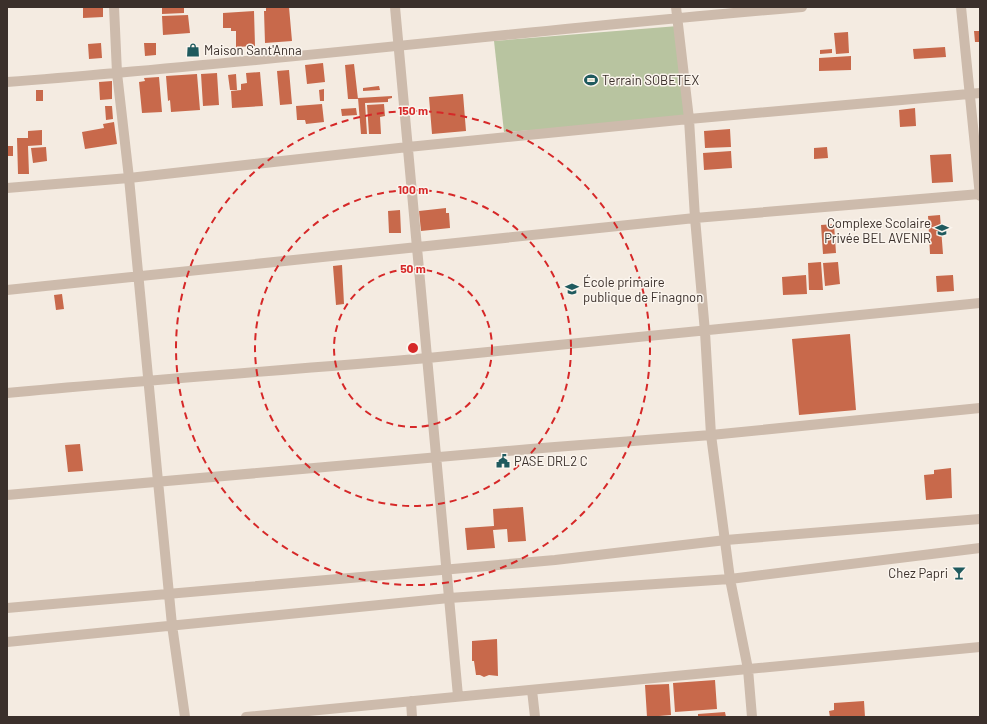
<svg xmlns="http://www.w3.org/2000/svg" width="987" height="724" viewBox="0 0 987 724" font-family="Barlow,sans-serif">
<rect width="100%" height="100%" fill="#f4ebe1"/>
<path fill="#b8c4a0" d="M678 26 687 120 504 132 494 41Z"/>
<path fill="#c8694b" d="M83 7H103V17L83 18Z
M162 7H184V13L162 14Z
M289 7 292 41 265 43 264 11H266V8Z
M254 11 255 46 236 47V31H231V28H223V13Z
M188 15 190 33 163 35 162 16Z
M974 31H980V42H975Z
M848 32 849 53 836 54 834 33Z
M101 43 102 58 89 59 88 44Z
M144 43H156V55L145 56Z
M945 47 946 57 914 59 913 49Z
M832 49V53L820 54V50Z
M851 56V70L819 71V58Z
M323 63 325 82 307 84 305 65Z
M354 64 358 99H348L345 65Z
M289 70 292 104 280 105 277 71Z
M260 72 263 106 232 108 231 91 241 90V84L247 83 246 73Z
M217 73 219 105 203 106 201 74Z
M197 74 200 110 171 112 170 100 168 101 166 76Z
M236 74 237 90H230L228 75Z
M159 77 162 112 142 113 139 82 145 81 144 78Z
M112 81V99L100 100 99 82Z
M379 86 380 90 363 91V88Z
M324 89V101H320L319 90Z
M36 90H43V101H36Z
M463 94 466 131 432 134 429 97Z
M392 96V98L388 99V102L365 103 367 134H361L358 98Z
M322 104 324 122 306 124 305 120H297L296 106Z
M384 104 385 116 380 117 381 134H369L367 105Z
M105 106H112L113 119 106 120Z
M356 108 357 115 342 116 341 109Z
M915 108 916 126 900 127 899 110Z
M114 122 117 144 85 149 82 132 104 128 103 124Z
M730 129 731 147 705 148 704 131Z
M42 130V145L28 146 29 174H18L17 138H28V131Z
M7 146H13V156H7Z
M46 147 47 161 33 163 31 148Z
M827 147 828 158 814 159V148Z
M731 151 732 168 704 170 703 153Z
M951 154 953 182 932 183 930 155Z
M446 208V213H449L450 228 421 231 419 211Z
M400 210 401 233H389L388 211Z
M940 215 943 254H930L928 216Z
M834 224 836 253 823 254 821 225Z
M821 262 823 290H809L808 263Z
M838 262 840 284 825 286 823 263Z
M342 265 344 304 336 305 333 266Z
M806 275 807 294 783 295 782 277Z
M953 275 954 291 937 292 936 276Z
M62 294 64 309 56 310 54 295Z
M850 334 856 410 799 415 792 339Z
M80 444 83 471 68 472 65 445Z
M951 468 952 498 926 500 924 475 934 474V470Z
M523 507 526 541 508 542 507 529 493 530 495 548 467 550 465 528 494 526 493 509Z
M497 639 498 676 489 675 484 677 480 675H476L474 661H472V641Z
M715 680 717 709 675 712 673 683Z
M669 684 671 715 647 717 645 685Z
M864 701 865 717H830L829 711 834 710V703Z
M725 712 726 717H698V714Z"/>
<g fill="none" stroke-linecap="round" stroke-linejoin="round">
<path stroke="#cdbbac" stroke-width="10" d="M114 7 117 73 129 178 158 481 172 625 185 717
M395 7 458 696
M676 7 689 119 695 218 705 332 711 435 730 579 748 669 752 717
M961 7 980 196
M7 82C272 62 537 29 802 7
M7 188 129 178 408 147 689 119 980 93
M7 290 695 218 980 194
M7 393C147 380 288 370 428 358 612 341 796 322 980 303
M7 495 542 448 711 435 980 408
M7 608 555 560 726 540 980 519
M7 642 449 598 730 579 980 548
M532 690 535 717
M411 701 412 717
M246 717 980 647"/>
</g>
<g fill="none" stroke="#d62828" stroke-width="2" stroke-dasharray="7 5">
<circle cx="413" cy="348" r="79"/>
<circle cx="413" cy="348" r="158"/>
<circle cx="413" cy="348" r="237"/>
</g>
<defs>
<g id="shop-bare" transform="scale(1.08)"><path d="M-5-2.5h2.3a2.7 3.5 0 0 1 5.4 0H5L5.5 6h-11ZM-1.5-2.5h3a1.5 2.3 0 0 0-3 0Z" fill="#1f5a5e" stroke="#fbf5ee" stroke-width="2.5" paint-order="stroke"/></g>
<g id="stadium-bare" transform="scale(1.08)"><path d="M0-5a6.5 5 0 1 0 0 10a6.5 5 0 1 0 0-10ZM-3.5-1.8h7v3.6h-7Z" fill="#1f5a5e" stroke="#fbf5ee" stroke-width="2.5" paint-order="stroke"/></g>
<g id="school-bare" transform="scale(1.08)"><path d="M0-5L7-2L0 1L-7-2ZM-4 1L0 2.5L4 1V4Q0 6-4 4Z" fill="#1f5a5e" stroke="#fbf5ee" stroke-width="2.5" paint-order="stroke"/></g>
<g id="civic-bare" transform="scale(1.08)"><path d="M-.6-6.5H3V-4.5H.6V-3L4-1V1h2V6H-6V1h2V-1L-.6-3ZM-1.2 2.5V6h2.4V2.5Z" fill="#1f5a5e" stroke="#fbf5ee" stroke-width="2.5" paint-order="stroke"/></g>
<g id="bar-bare" transform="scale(1.08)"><path d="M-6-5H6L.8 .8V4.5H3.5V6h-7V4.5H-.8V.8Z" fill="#1f5a5e" stroke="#fbf5ee" stroke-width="2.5" paint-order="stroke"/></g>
</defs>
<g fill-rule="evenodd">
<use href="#shop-bare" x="193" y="50"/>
<use href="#stadium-bare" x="591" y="80"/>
<use href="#school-bare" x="942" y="230"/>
<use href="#school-bare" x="572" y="289"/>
<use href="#civic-bare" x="503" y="461"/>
<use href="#bar-bare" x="959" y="573"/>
</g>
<g text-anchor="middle" stroke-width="3" stroke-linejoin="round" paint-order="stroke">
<g font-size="13" fill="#3b302b" stroke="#fbf5ee" text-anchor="start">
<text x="204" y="55">Maison Sant'Anna</text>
<text x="602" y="85">Terrain SOBETEX</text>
<text x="931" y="228" text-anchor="end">Complexe Scolaire<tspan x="931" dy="15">Privée BEL AVENIR</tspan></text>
<text x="583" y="287">École primaire<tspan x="583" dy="15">publique de Finagnon</tspan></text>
<text x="514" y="466">PASE DRL2 C</text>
<text x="948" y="578" text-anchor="end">Chez Papri</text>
</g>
</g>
<circle cx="413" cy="348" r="6" fill="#d62828" stroke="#fbf5ee" stroke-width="2"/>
<g font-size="12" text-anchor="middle" font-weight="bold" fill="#d62828" stroke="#fbf5ee" stroke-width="3" stroke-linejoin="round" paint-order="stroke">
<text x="413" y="115">150 m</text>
<text x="413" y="194">100 m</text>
<text x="413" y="273">50 m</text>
</g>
<rect width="987" height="724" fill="none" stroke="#3b302b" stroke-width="16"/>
</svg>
